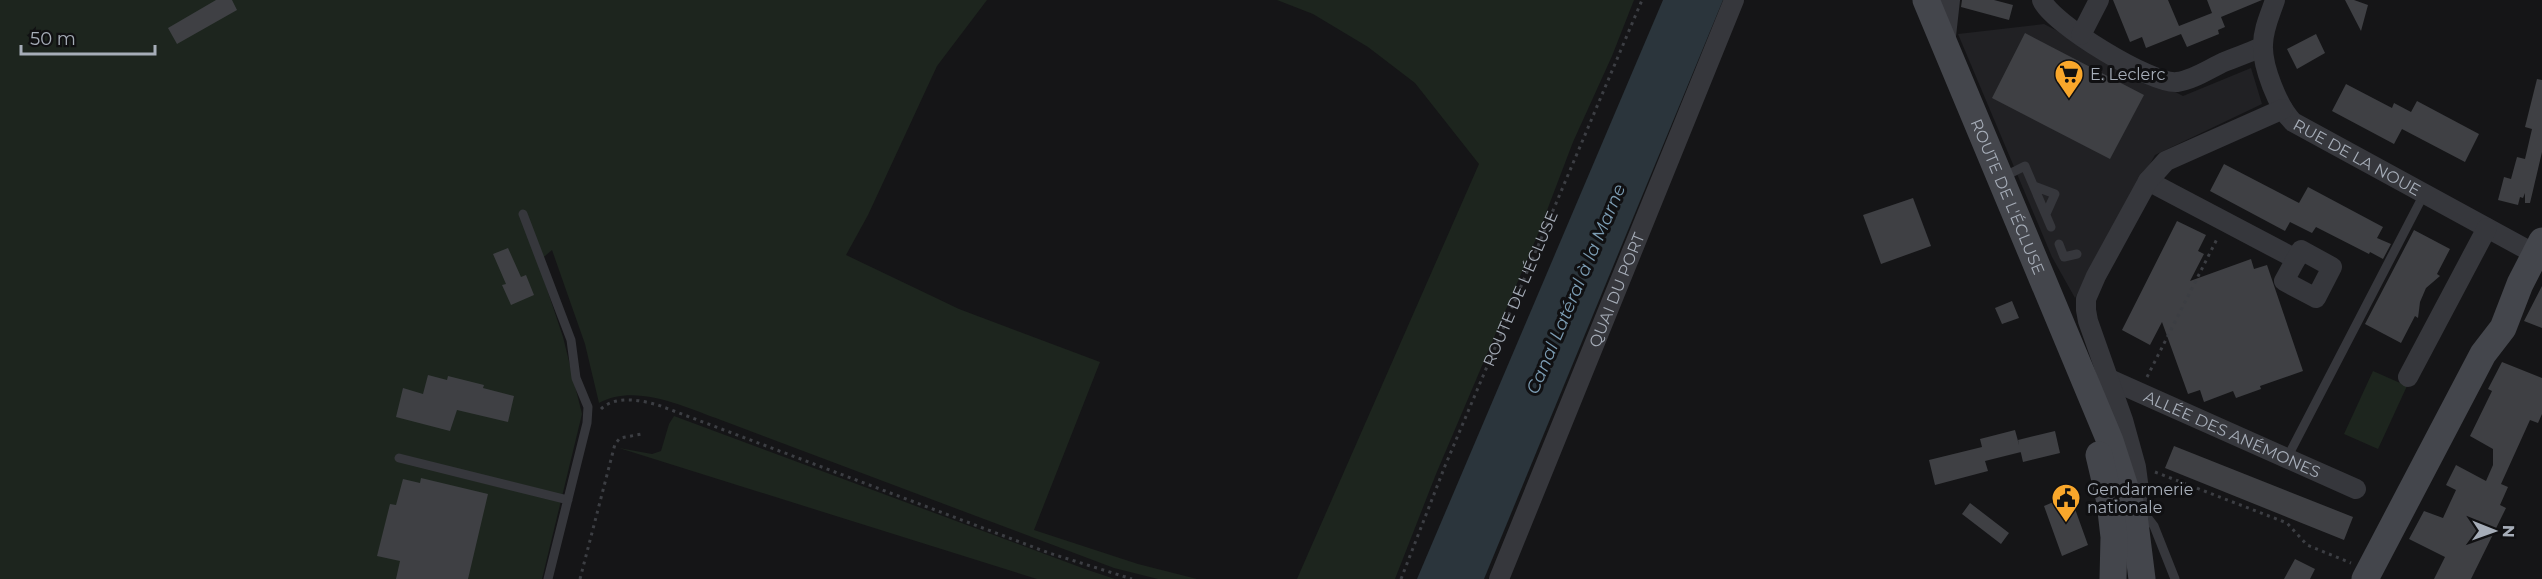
<svg xmlns="http://www.w3.org/2000/svg" width="2542" height="579" viewBox="0 0 2542 579" font-family="Montserrat,sans-serif">
<rect width="100%" height="100%" fill="#151517"/>
<path fill="#212124" d="M2044 24 2183 96 2251 68 2262 104 2155 155 2075 298 2052 257 1958 34Z"/>
<path fill="#1d251e" d="M0 0H987L937 66 868 215 846 255 959 309 1100 362 1034 530 1138 564 1197 579H1158L1114 568 721 420C684 407 636 383 599 403L585 344 552 250 538 262 563 337 582 414 542 579H0Z
M1277 0H1634L1612 56 1573 142 1538 234 1436 474 1395 579H1297L1479 164 1415 83 1368 47 1313 14Z
M2373 371 2407 386 2378 449 2344 434Z
M674 416 1085 569 1115 579H1037L619 448 652 454 661 451 669 424Z"/>
<path fill="#2b353c" d="M1663 0H1723L1484 579H1417Z"/>
<path fill="#3f4044" d="M216 0H232L237 10 177 44 168 28Z
M1962 0H1994L2013 5 2009 20 1961 7Z
M2113 0H2168L2179 26 2212 13 2207 0H2262L2221 17 2225 27 2218 30 2219 34 2187 47 2181 34 2146 48 2142 37 2130 42Z
M2345 0H2354L2368 5 2361 31Z
M2025 33 2144 95 2110 159 1992 98Z
M2316 34 2325 53 2297 69 2287 49Z
M2537 79 2542 80V152L2530 203H2525V193L2523 198 2520 197 2518 205 2498 200 2504 177 2511 179 2517 157 2525 159 2532 129 2525 127Z
M2346 84 2392 108 2394 103 2411 112 2417 101 2479 134 2465 162 2402 129 2394 144 2332 111Z
M2224 164 2299 203 2308 187 2383 227 2377 238 2391 244 2383 259 2370 252 2369 254 2316 227 2312 233 2290 222 2285 231 2210 191Z
M1913 198 1931 246 1881 264 1863 215Z
M2177 221 2206 235 2198 251 2204 254 2190 281 2251 259 2254 269 2267 265 2303 371 2260 386 2261 389 2236 398 2233 391 2204 402 2200 390 2188 394 2162 322 2150 345 2122 330Z
M2414 230 2450 249 2437 274 2440 276 2426 288 2420 302 2418 318 2415 316 2401 343 2365 324Z
M508 248 521 277 526 275 534 295 511 305 502 285 506 284 493 254Z
M2542 286V328L2524 321Z
M2012 301 2019 318 2002 324 1995 308Z
M2502 362 2542 378V414L2538 423 2530 420 2501 484 2508 487 2500 505 2506 508 2471 579H2434L2445 557 2409 539 2424 511 2443 518 2456 490 2446 485 2456 465 2486 481 2493 465V449L2470 436 2492 391 2488 389Z
M428 375 447 380 448 376 484 385 483 388 514 396 508 422 457 410 450 431 396 417 403 388 423 394Z
M2015 430 2021 452 1985 461 1988 471 1935 485 1929 460 1982 447 1980 439Z
M2055 431 2060 453 2023 462 2018 440Z
M2174 446 2353 517 2344 540 2165 468Z
M421 478 488 494 468 579H396L400 561 377 556 390 504 396 505 403 479 420 483Z
M2070 495 2088 545 2062 556 2044 506Z
M1970 503 2009 533 2001 544 1962 514Z
M2295 559 2315 569 2310 579H2284Z"/>
<g fill="none" stroke-linecap="round" stroke-linejoin="round">
<g stroke="#3c3e43" stroke-width="3" stroke-dasharray="3 4.5" stroke-linecap="butt">
<path d="M2147 377 2217 239"/>
<path d="M601 409C616 395 640 400 658 405L1049 553 1132 579"/>
<path d="M2155 472 2287 523 2307 545 2351 563"/>
<path d="M580 579 615 444 620 438 642 434"/>
<path id="s1" d="M1401 579 1445 466 1642 0"/>
</g>
<path stroke="#36373c" stroke-width="9" d="M2001 178 2025 166 2051 227
M2034 186 2055 194 2046 214
M523 214 571 340 576 378 588 407 587 423 548 579
M2059 244 2064 257 2077 254
M399 458 568 500
M2287 458 2424 194
M2141 509 2154 526 2175 579"/>
<g stroke="#36373c" stroke-width="20">
<path d="M2042 0C2051 23 2152 85 2177 82 2193 80 2209 69 2224 62 2237 57 2250 52 2262 47"/>
<path id="s2" d="M2275 0C2270 15 2263 29 2263 45 2262 66 2278 107 2293 122L2535 254"/>
<path d="M2081 35 2099 0"/>
<path d="M1945 45 1950 0"/>
<path d="M2148 181 2296 259"/>
<path d="M2301 250 2332 267 2316 298 2284 281Z"/>
<path d="M2408 377 2487 228"/>
<path id="s3" d="M2109 379 2356 489"/>
<path d="M2142 512 2136 467 2123 420 2088 321 2086 310V299L2096 276 2148 181 2166 161 2283 109"/>
<path id="s4" d="M1499 579 1734 0"/>
</g>
<g stroke="#44464c" stroke-width="27">
<path id="s5" d="M1926 0 2110 441 2134 515 2142 579"/>
<path d="M2099 455 2110 502 2114 537 2113 579"/>
<path d="M2365 579 2483 354 2503 328 2520 284 2542 241"/>
</g>
</g>
<defs>
<g id="supermarket-pin" transform="scale(1.5)"><path d="M0 17L-7.5 6A9.5 9.5 0 1 1 7.5 6Z" fill="#f9a72b" stroke="#101012"/><path d="M-6-5.5h2.5l.6 2H6L4.5 2H-2.5L-4.4-4H-6ZM-1.5 3.2a1.3 1.3 0 1 0 .1 0ZM3 3.2a1.3 1.3 0 1 0 .1 0Z" fill="#111"/></g>
<g id="civic-pin" transform="scale(1.5)"><path d="M0 17L-7.5 6A9.5 9.5 0 1 1 7.5 6Z" fill="#f9a72b" stroke="#101012"/><path d="M-.6-6.5H3V-4.5H.6V-3L4-1V1h2V6H-6V1h2V-1L-.6-3ZM-1.2 2.5V6h2.4V2.5Z" fill="#111"/></g>
</defs>
<g fill-rule="evenodd">
<use href="#supermarket-pin" x="2069" y="74"/>
<use href="#civic-pin" x="2066" y="498"/>
</g>
<g text-anchor="middle" stroke-width="6" stroke-linejoin="round" paint-order="stroke">
<g font-size="16" fill="#a6adb8" stroke="#101012" text-anchor="start">
<text x="2090" y="80">E. Leclerc</text>
<text x="2087" y="495">Gendarmerie<tspan x="2087" dy="18">nationale</tspan></text>
</g>
<g font-size="16" fill="#a6adb8" stroke="#101012">
<text dy="6" stroke="none"><textPath href="#s2" startOffset="204">RUE DE LA NOUE</textPath></text>
<text dy="6" stroke="none"><textPath href="#s5" startOffset="213">ROUTE DE L'ÉCLUSE</textPath></text>
<text dy="6" stroke="none"><textPath href="#s1" startOffset="314">ROUTE DE L'ÉCLUSE</textPath></text>
<text dy="6" stroke="none"><textPath href="#s4" startOffset="312">QUAI DU PORT</textPath></text>
<text dy="6" stroke="none"><textPath href="#s3" startOffset="135">ALLÉE DES ANÉMONES</textPath></text>
</g>
<g font-size="18" font-style="italic" fill="#7c9db4" stroke="#101012">
<text transform="translate(1576 289) rotate(-67)" y="6">Canal Latéral à la Marne</text>
</g>
</g>
<g transform="translate(2494 531) rotate(91)" stroke="#101012" stroke-width="4.5" paint-order="stroke">
<path d="M0-4.5L10 22L0 15L-10 22Z" fill="#a6adb8"/>
<text y="-9" font-size="16" font-weight="bold" text-anchor="middle" fill="#a6adb8">N</text>
</g>
<path d="M21 45v9h134v-9" fill="none" stroke="#a6adb8" stroke-width="3"/>
<text x="30" y="45" font-size="18" fill="#a6adb8" stroke="#101012" stroke-width="4.5" paint-order="stroke">50 m</text>
</svg>
